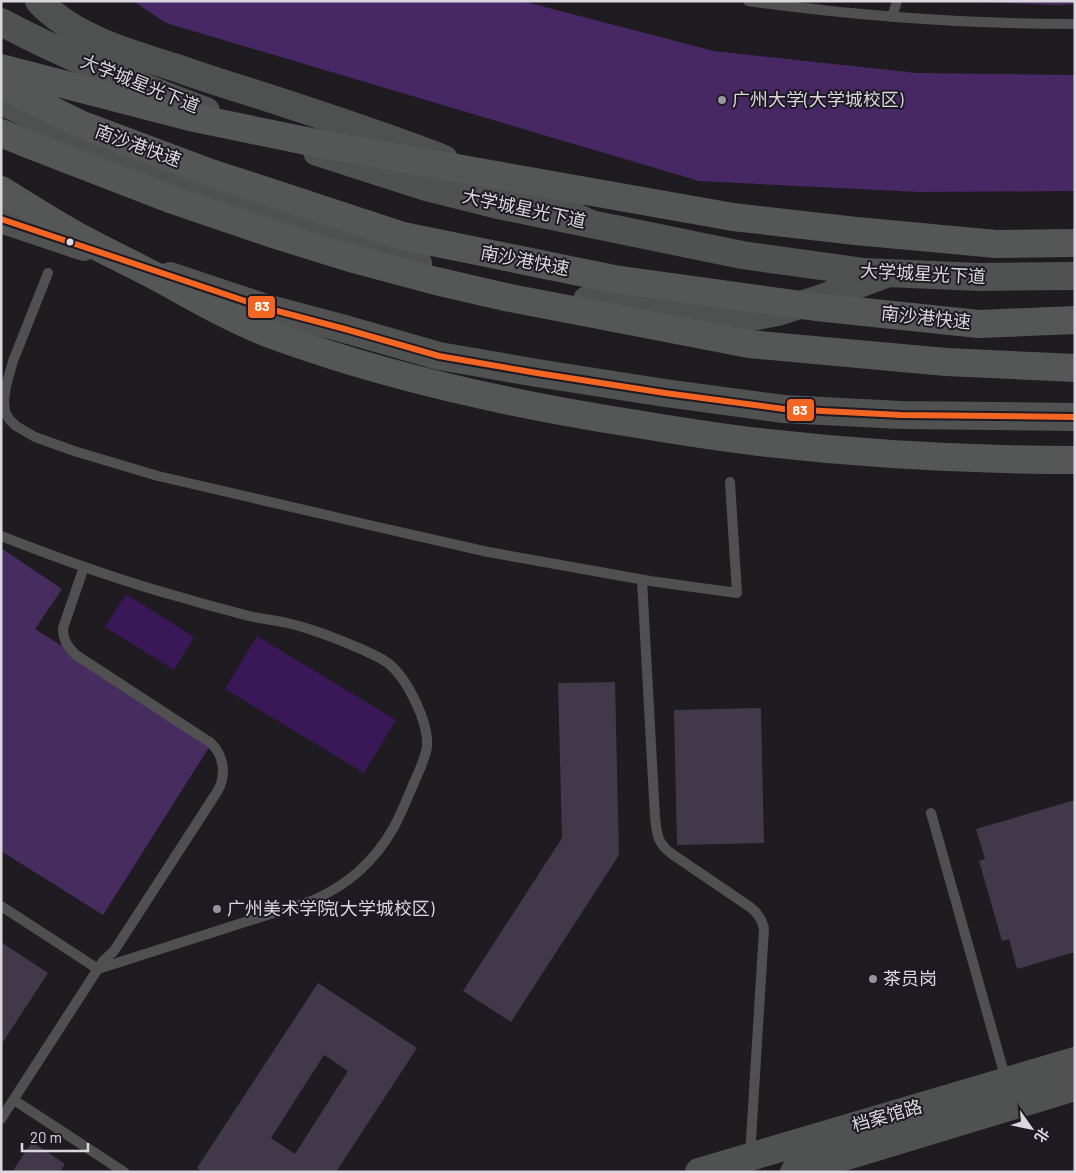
<svg xmlns="http://www.w3.org/2000/svg" width="1076" height="1173" viewBox="0 0 1076 1173" font-family="Barlow,'Noto Sans SC',sans-serif">
<rect width="100%" height="100%" fill="#1e1b21"/>
<path fill="#472d5f" d="M948 1H1075V4L1060 5Z
M1 548 62 589 35 629 213 741 103 915 1 851Z"/>
<path fill="#482864" d="M133 1H522L714 51 917 73 1075 75V191L918 192 699 181 166 23Z"/>
<path fill="#3a1757" d="M126 594 194 637 174 670 105 627Z
M257 636 396 720 364 773 225 689Z"/>
<path fill="#413849" fill-rule="evenodd" d="M615 682 619 855 511 1022 463 991 562 838 558 683Z
M761 708 764 843 677 845 674 710Z
M1075 800V952L1017 969 1009 939 1002 941 979 861 985 859 976 829Z
M1 942 48 973 1 1045Z
M318 983 417 1048 336 1172H202L197 1168ZM324 1055 348 1071 295 1154 271 1138Z
M32 1142 65 1164 60 1172H12Z"/>
<g fill="none" stroke-linecap="round" stroke-linejoin="round">
<path stroke="#505051" stroke-width="10" d="M748 1C857 16 966 24 1075 24
M892 17 897 1
M48 273 13 361 6 386 4 401 5 412 9 419 16 426 35 437 74 451 158 476 378 527 488 552 583 569 650 581 737 593 730 482
M1 536C60 559 120 581 180 597 203 604 226 610 249 616 262 619 274 620 287 623 310 628 332 637 354 646 366 651 378 656 388 663 407 678 429 722 427 747 425 760 418 773 413 785 407 799 401 814 394 827 375 861 347 886 311 901L98 969 1 906
M642 580 655 817C657 835 657 843 672 854L750 907C758 913 762 919 764 929L750 1156
M931 813 1006 1080
M14 1100 124 1172
M1 1119 103 961 114 951 217 792C227 775 224 756 211 743L76 655C67 646 63 640 63 628L84 567"/>
<path stroke="#505151" stroke-width="28" d="M1 22C67 57 136 85 206 111
M317 152 426 187 498 205 742 255 864 272 979 277 1075 276
M1 219 84 247
M170 276 266 308 345 329 439 356 537 373 665 393 784 409 901 415 1075 417
M699 1172 1075 1061
M794 1172 1075 1087"/>
<path stroke="#4f5150" stroke-width="28" d="M39 1C72 37 129 53 174 67 199 76 224 84 250 92 315 113 380 134 444 159
M1 101 96 147 256 209 394 256 418 263
M495 180 591 224
M587 300 702 317 747 318 778 312 819 299 889 273"/>
<path stroke="#555756" stroke-width="28" d="M1 68 190 117 321 144 733 217 856 231 996 244 1075 243
M1 85 80 124 211 173 403 236 614 279 816 307 979 324 1075 320
M1 133 33 146 170 199 276 235 350 258 436 281 510 298 749 344 946 362 1075 368
M1 190C27 206 52 222 79 237 105 251 132 264 159 278 197 299 235 321 275 336 390 378 510 404 631 423 673 430 716 437 759 442 864 454 970 460 1075 460"/>
<g stroke="#1e1923" stroke-width="10">
<path id="bus-1" d="M1 219 266 308 345 329 439 356 537 373 665 393 784 409 901 415 1075 417"/>
</g>
<use href="#bus-1" stroke="#f26522" stroke-width="6"/>
</g>
<g fill="#98959c" stroke="#1e1923" stroke-width="2">
<circle cx="722" cy="100" r="5"/>
<circle cx="217" cy="909" r="5"/>
<circle cx="873" cy="979" r="5"/>
</g>
<circle fill="#dad7de" stroke="#1e1923" stroke-width="2" cx="70" cy="242" r="4.5"/>
<g text-anchor="middle" stroke-width="4" stroke-linejoin="round" paint-order="stroke">
<g font-size="18" fill="#dad7de" stroke="#1e1923">
<text transform="translate(140 84) rotate(22)" y="6">大学城星光下道</text>
<text transform="translate(138 146) rotate(20)" y="6">南沙港快速</text>
<text transform="translate(524 209) rotate(12)" y="6">大学城星光下道</text>
<text transform="translate(525 261) rotate(11)" y="6">南沙港快速</text>
<text transform="translate(923 274) rotate(3)" y="6">大学城星光下道</text>
<text transform="translate(926 318) rotate(6)" y="6">南沙港快速</text>
<text transform="translate(887 1116) rotate(-16)" y="6">档案馆路</text>
</g>
<g font-size="18" fill="#dad7de" stroke="#1e1923" text-anchor="start">
<text x="732" y="106">广州大学(大学城校区)</text>
<text x="227" y="915">广州美术学院(大学城校区)</text>
<text x="883" y="985">茶员岗</text>
</g>
</g>
<g stroke="#1e1923" stroke-width="2">
<rect x="247" y="295" width="29" height="24" rx="5" fill="#f26522"/>
<rect x="786" y="398" width="29" height="24" rx="5" fill="#f26522"/>
</g>
<g font-size="14" text-anchor="middle" font-weight="bold" fill="#fff">
<text x="262" y="311">83</text>
<text x="800" y="415">83</text>
</g>
<rect width="1076" height="1173" fill="none" stroke="#dad7de" stroke-width="5"/>
<g transform="translate(1031 1128) rotate(123)" stroke="#1e1923" stroke-width="4" paint-order="stroke">
<path d="M0-4L9 19L0 12L-9 19Z" fill="#dad7de"/>
<text y="-8" font-size="14" font-weight="bold" text-anchor="middle" fill="#dad7de">北</text>
</g>
<path d="M22 1143v8h66v-8" fill="none" stroke="#dad7de" stroke-width="2.5"/>
<text x="30" y="1143" font-size="15" fill="#dad7de" stroke="#1e1923" stroke-width="4" paint-order="stroke">20 m</text>
</svg>
